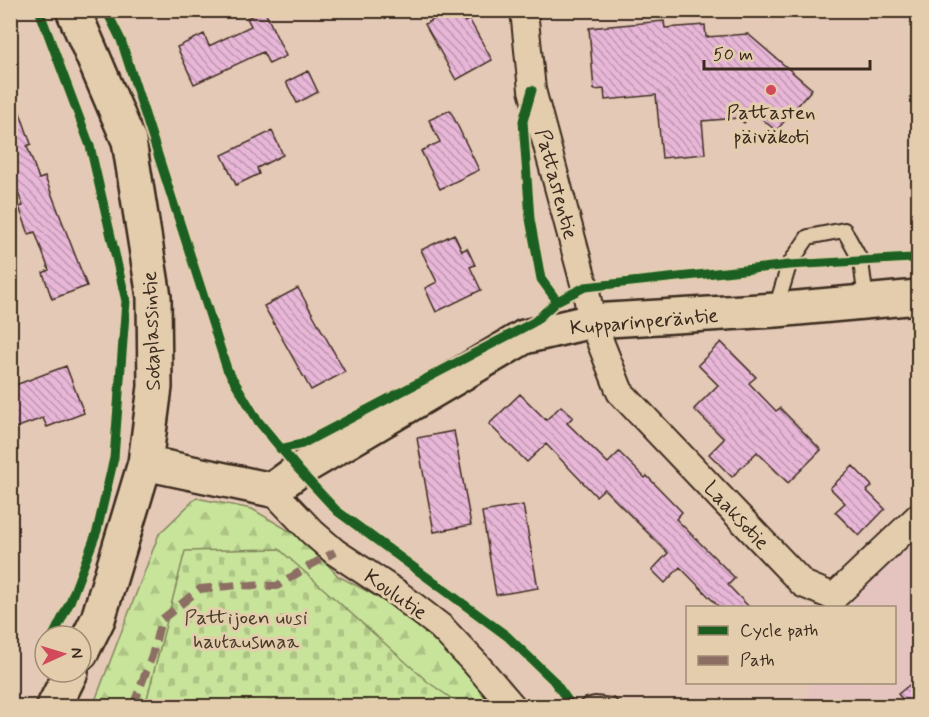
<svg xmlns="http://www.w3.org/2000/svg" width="929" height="717" viewBox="0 0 929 717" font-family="Mynerve,sans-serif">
<defs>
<pattern id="forest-firs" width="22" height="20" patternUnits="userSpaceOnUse" patternTransform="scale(1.5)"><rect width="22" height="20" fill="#c8e49b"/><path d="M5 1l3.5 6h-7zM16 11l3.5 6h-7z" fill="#adc485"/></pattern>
<pattern id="cemetery-stones" width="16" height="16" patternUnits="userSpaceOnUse" patternTransform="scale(1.5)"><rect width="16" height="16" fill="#c8e49b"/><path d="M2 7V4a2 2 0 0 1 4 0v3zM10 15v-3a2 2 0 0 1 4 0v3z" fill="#adc485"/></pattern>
<pattern id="building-back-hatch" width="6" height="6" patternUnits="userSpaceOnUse" patternTransform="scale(1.5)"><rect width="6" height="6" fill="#e8b7d8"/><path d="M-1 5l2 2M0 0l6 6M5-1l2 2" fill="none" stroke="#bd95af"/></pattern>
</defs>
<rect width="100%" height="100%" fill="#e4c9b6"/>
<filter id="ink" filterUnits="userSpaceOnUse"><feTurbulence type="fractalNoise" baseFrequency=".0167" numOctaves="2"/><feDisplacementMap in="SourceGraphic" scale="12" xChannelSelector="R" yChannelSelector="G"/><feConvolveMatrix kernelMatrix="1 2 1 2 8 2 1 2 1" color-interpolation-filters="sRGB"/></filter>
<g filter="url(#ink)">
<path fill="#e5c4c0" d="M918 537V706H801L813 683 894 682V608L849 607 853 599Z"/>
<path fill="url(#forest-firs)" stroke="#82875c" stroke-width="1.5" d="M196 498 252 509 305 540 338 576 408 613 478 682 497 706H93L159 534Z"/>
<path fill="url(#cemetery-stones)" stroke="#82875c" stroke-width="1.5" d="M279 549 428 682 462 706H145L185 551Z"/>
<path fill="url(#building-back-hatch)" stroke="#3b2a1e" stroke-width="1.5" d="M263 10H264L286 56 269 64 263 52 194 84 177 47 204 34 209 46 251 26 247 18Z
M450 10H458L465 22 469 19 492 60 456 80 425 24Z
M664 21 665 28 705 25 706 37 748 34 812 89 776 131 754 112 744 123 738 118 702 121 705 154 662 158 656 95 605 100 604 89 594 90 589 28Z
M308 71 318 92 297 103 286 82Z
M13 93 31 144 27 146 39 179 45 177 87 286 52 299 43 273 49 270 35 232 29 234 19 207 23 206 10 171V94Z
M450 110 479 170 440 189 421 151 440 142 429 120Z
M272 131 283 155 257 168 259 174 236 185 222 155Z
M454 234 462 251 467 248 475 265 470 267 481 290 436 312 425 288 437 282 421 250Z
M298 288 345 372 311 390 264 306Z
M721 342 756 377 749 383 776 411 780 408 821 450 788 483 757 452 732 477 709 454 724 439 694 409 718 385 698 365Z
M66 366 84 413 47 427 43 418 10 430V387Z
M520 394 546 420 561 406 573 417 567 423 608 463 619 452 645 478 647 476 682 512 676 519 735 578 728 585 750 608H720L680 567 665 583 652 570 668 553 604 489 596 496 546 444 527 462 489 424Z
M454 431 471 525 434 532 417 438Z
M853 466 872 486 867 491 885 509 859 536 835 512 845 503 830 488Z
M523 505 538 588 496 595 482 512Z
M918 678V706H908L898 694Z"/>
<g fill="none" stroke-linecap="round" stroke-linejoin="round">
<g stroke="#3b2a1e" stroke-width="18">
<path id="lane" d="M776 308 789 265 808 237 844 230 861 261 866 301
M587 706 595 704 611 706"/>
</g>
<g stroke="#3b2a1e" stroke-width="30">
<path id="street" d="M524 10 532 90 585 287 592 321 620 392 803 584 834 597 918 517
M272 490 312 532 335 552 397 593 441 627 476 664 512 706"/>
</g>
<g stroke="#3b2a1e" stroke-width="38">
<path id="secondary" d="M73 10 129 141 154 297 155 387 145 463 98 619 81 653
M145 463 272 490 299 470 524 337 592 321 776 310 918 297
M54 706 71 672"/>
</g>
<use href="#lane" stroke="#e3cdad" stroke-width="14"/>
<use href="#street" stroke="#e3cdad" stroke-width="26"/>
<use href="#secondary" stroke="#e3cdad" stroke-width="33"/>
<path stroke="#8d6e63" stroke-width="8" stroke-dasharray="15 8" stroke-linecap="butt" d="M133 706 152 656 161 620 200 589 238 585 277 586 309 566 335 552"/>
<g stroke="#e3cdad" stroke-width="13">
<path id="cycleway" d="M39 10 90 146 126 301 114 458 97 531 70 602 53 636
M106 10 121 40 227 369 258 421 299 470 337 511 507 636 553 680 572 706
M532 90 523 121 530 219 541 279 557 301
M280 449 302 444 534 322 557 301 585 287 789 265 912 258 918 254"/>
</g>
<use href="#cycleway" stroke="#1b5e20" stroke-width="9"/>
</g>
</g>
<circle fill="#d1495b" stroke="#e3cdad" stroke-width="2" cx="771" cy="90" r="6"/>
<g text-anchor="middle" stroke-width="6" stroke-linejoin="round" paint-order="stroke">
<g font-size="21" fill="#3b2a1e" stroke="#e3cdad">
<text x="771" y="119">Pattasten<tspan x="771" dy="24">päiväkoti</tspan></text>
</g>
<g font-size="21" fill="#3b2a1e" stroke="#e3cdad">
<text transform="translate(557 184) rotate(75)" y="7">Pattastentie</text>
<text transform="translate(644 321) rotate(-5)" y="7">Kupparinperäntie</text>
<text transform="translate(151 331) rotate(-92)" y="7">Sotaplassintie</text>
<text transform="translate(737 515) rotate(47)" y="7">Laaksotie</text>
<text transform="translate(396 594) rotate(35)" y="7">Koulutie</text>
</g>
<g font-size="21" fill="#493d2a" stroke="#e3cdad">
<text x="246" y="624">Pattijoen uusi<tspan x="246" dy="24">hautausmaa</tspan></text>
</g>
</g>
<rect width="929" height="717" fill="none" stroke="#e3cdad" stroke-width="36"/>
<rect x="18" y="18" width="893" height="681" fill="none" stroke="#3b2a1e" stroke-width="2" filter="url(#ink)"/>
<rect x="686" y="606" width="210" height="78" fill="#e3cdad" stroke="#a08c74" stroke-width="1.5"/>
<rect x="698" y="626" width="30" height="9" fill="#1b5e20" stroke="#a08c74" stroke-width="1.5"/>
<text x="740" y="636" font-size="18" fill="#3b2a1e">Cycle path</text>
<rect x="698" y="656" width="30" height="9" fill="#8d6e63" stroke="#a08c74" stroke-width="1.5"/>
<text x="740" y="666" font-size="18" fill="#3b2a1e">Path</text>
<g transform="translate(63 654) rotate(86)"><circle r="28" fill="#e3cdad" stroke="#a08c74" stroke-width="1.5"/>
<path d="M0-4.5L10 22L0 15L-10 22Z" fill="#d1495b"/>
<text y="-9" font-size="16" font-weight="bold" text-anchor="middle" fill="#3b2a1e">N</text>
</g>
<path d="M704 60v9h166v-9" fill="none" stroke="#3b2a1e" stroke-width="3"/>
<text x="713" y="60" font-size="18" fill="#3b2a1e" stroke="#e3cdad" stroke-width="4.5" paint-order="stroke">50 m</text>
</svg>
